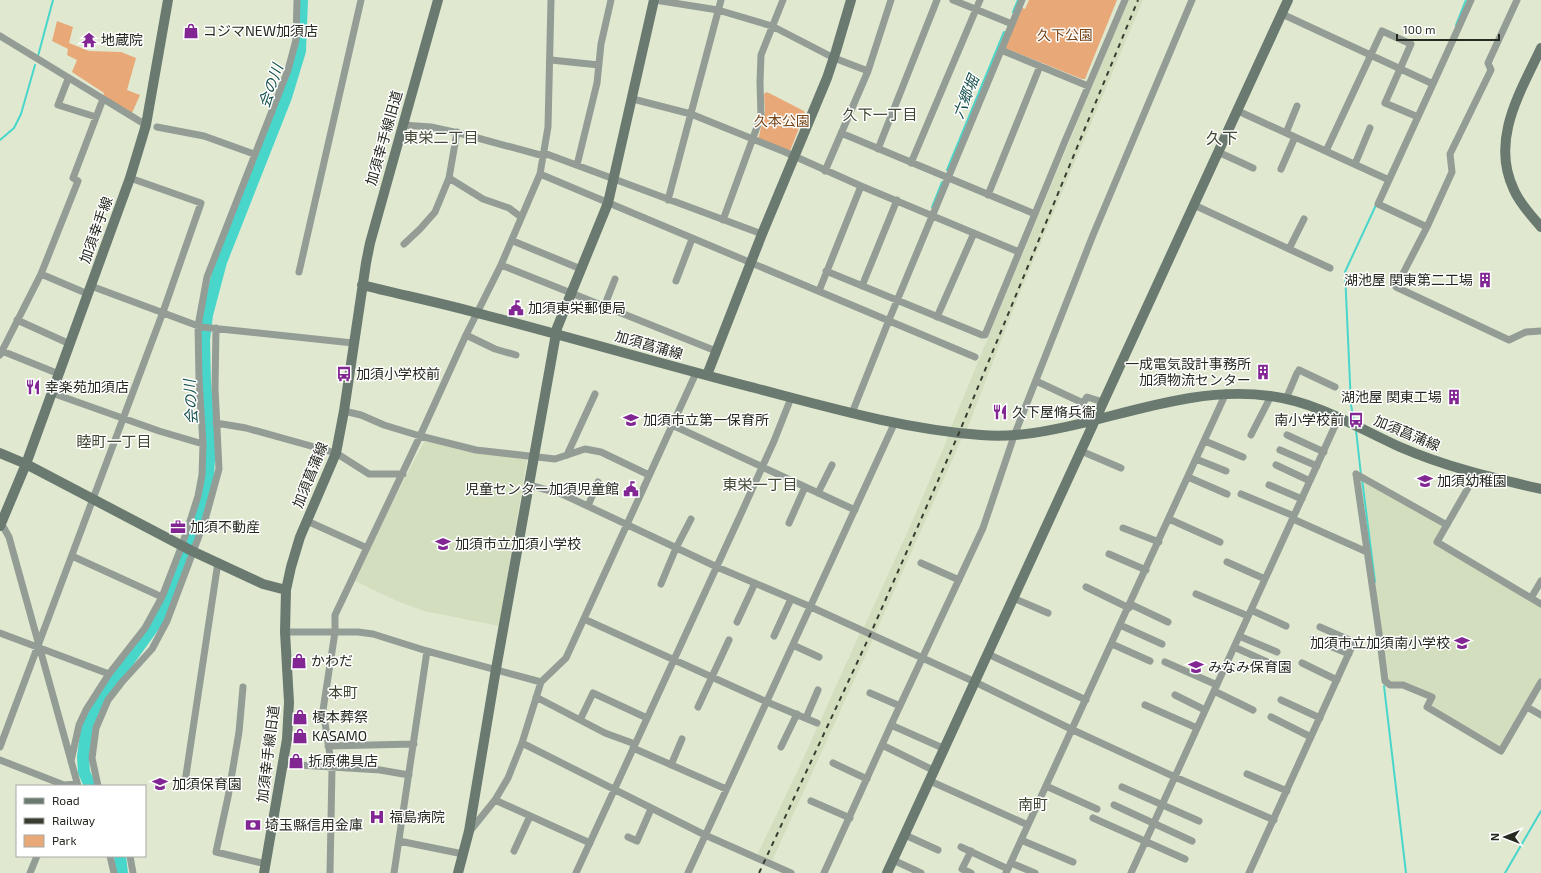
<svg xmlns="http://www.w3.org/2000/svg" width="1541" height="873" viewBox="0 0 1541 873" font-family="'Exo 2','Noto Sans JP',sans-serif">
<rect width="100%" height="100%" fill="#e0e9d0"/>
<path fill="#d2debd" d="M1128 0H1143L1021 290 967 429 951 427Z
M949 435 962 438 875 634 863 629 908 531Z
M425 440 527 459 499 626 424 611 397 601 355 581 390 507Z
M1367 481 1443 525 1433 543 1541 606V679L1500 746 1431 706 1435 696 1404 683 1391 682 1389 680 1361 484Z
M860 633 873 639 772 861 760 856 758 853 798 770Z"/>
<path fill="#e8a877" d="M1029 0H1117L1085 79H1082L1005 48 1022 8 1025 9Z
M57 21 73 27 69 43 89 51 121 52 136 58 127 90 140 95 132 113 103 96 104 93 72 72 77 60 67 55 68 49 52 41Z
M767 92 804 111 805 113 790 151 758 140 765 111 764 94Z"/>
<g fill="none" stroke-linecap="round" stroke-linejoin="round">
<path stroke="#48d6cb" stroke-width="2" d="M1013 12 1018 0
M1456 25 1466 0
M38 56 53 0
M0 140 14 128 21 114 35 65
M947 170 1004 32
M932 207 942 182
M1354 421 1351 405 1345 272 1376 205
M1356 430 1361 475
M1362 479 1375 582
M1384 686 1406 873
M1505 873 1541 811"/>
<path stroke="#48d6cb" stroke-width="12" d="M90 786 84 772 83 757 87 726 94 709 158 620 179 577 207 490 210 446 205 381 204 340 207 315 221 262 286 97 300 51 302 0
M120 856 122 873"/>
<path stroke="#939d96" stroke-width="7" d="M655 0 718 10 772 26 834 58 868 71
M953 0 1012 24
M1282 14 1433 84 1471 0
M0 36 146 125
M1001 50 1088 86
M551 60 599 65
M68 79 58 105 96 117
M1433 84 1378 204 1427 227 1452 172 1450 154 1491 70 1488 63 1517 0
M633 99 691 114 785 152 861 186 1019 252
M1238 111 1389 180
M403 125 431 127 463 134 544 156
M157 127 204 136 254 154
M841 133 1035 214
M1286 133 1297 106
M878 149 937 0
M1326 151 1382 31 1411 44 1385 103 1418 117
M1218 152 1253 168
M544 153 762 234
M911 163 980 0
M1355 164 1370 128
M577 165 597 83 601 44 611 0
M1281 169 1295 137
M825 171 868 71 891 0
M540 174 975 357
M449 178 483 199 509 208 521 217
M988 195 1040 66
M668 200 721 0
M1194 205 1330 268
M723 220 761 116 760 82 761 55 783 0
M1427 227 1396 287 1509 340 1526 332 1541 331
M513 241 581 269
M404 244 420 229 435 212 449 178 457 132
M1289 249 1304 219
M501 265 716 351
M826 271 982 335H985L1065 141 1125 0
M299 272 361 0
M41 274 88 294
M676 281 692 239
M91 286 201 327 353 343
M862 286 897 200
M819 291 861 186
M604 307 615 279
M937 317 974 233
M17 320 70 344
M466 335 495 349 516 355
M2 351 59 374
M0 355 41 274 78 181 73 178 103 99
M1299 370 1335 387
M1036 381 1083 403 1087 397 1103 402
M52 393 159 431 203 444
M1286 399 1297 373
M344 411 361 415 384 425 420 436 476 450 555 459 585 449 601 452 649 475
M852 413 889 320 1022 0
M216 423 246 428 336 453 369 474H403
M672 425 855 510
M1251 435 1271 396
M1287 435 1324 452
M1205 441 1243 457
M1280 450 1317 466
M1081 451 1121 468
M567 455 595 394
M1196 459 1226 471
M1276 465 1310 481
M1356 474 1379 633 1385 681 1390 685H1403L1432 697 1427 707 1501 751 1541 682
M1356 474 1447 525
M1476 474 1437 542 1541 604
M1188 477 1227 494
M529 485 562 494 717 567 811 607 975 682 1073 730 1175 777 1274 820
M1269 485 1302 499
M818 493 832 465
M1241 494 1294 516
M588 506 598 482
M1169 519 1220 542
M1293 519 1367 552
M0 521 9 537 78 786
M307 521 367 548
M789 523 805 487
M1123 528 1159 542
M1109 554 1146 570
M72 556 162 597
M1227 562 1265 579
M921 563 959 580
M661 584 676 548 691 519
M1086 587 1129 608
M1196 594 1248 616
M1013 598 1048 613
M1531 598 1541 581
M1130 604 1168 622
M1251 610 1286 626
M584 619 767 702 817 723
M737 622 755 583
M1120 625 1162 644
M285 632H358L373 634 427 651 541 682
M0 633 109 674
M774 636 791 599
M1239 636 1277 652
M1313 639 1349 654
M1112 644 1150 661
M793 645 819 657
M1234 647 1272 664
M988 654 1086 700
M1165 662 1217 685
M1302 663 1337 680
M243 687 239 732 228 797 216 852 266 864
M1214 691 1253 710
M870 693 900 706
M1175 695 1205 710
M536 697 605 733 635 744
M1281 700 1320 718
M1145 705 1197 728
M698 707 729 640
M1527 707 1541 715
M1271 717 1311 737
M806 718 818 690
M580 720 593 693 647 718
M891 725 945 749
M522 743 705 835 791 873
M882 745 935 771
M328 746 414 744
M0 747 163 312 201 203 130 178
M781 747 797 714
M633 748 726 789
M0 760 64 785 77 784
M71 761 79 725 86 710 109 674 145 628 162 597 182 545 192 515 198 496 202 475 203 444 199 379 198 326 207 277 288 70 296 40 297 0
M833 763 867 779
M283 764 380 770 409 775
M671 765 682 739
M1247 774 1287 791
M930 781 1028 825
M185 782 218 562
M98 786 92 758 96 728 108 700 122 682 152 649 167 621 205 520 219 469 215 388 216 328
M1046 786 1097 809
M1122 787 1199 821
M495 800 590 843
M811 801 850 818
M1114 805 1192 841
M1093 818 1185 859
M470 831 495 800 508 778 522 743 541 682 566 658 696 373
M905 835 938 850
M628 837 637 841 651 809
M1021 840 1073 862
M399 841 463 854
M961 847 1008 869
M514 851 530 816
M110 856 114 873
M130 856 133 873
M893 860 921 873
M1011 863 1035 873
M30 873 37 856
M330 873 332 768 323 710 335 632V615L420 436 466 335 501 265 540 174 548 127 551 0
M394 873 427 651
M576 873 740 516 774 441 791 398
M688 873 895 422
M824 873 891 725 983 528 1014 436 1093 235 1192 0
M971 873 962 869 971 851
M1006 873 1226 393
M1131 873 1339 417
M1249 873 1354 642 1320 627"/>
<path stroke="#6b7a70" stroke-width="10" d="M1541 48C1520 93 1490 140 1514 190 1520 204 1531 215 1541 227
M362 285C402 295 442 303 481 314 570 337 658 363 747 386 824 406 901 429 981 435 1016 438 1049 431 1083 423 1144 408 1207 387 1270 396 1317 402 1358 428 1400 447 1446 467 1493 478 1541 489
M707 375 762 234 827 78 836 51 851 0
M0 453 26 464 192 551 263 584 286 590
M0 526 26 464 130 178 146 125 168 0
M264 873 287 739 289 702 285 632 286 590 291 567 300 537 336 453 344 411 366 263 370 243 438 0
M458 873 469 831 496 669 557 328 608 203 654 0
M887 873 1288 0"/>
<path stroke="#383d31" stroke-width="2" stroke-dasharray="5 5" stroke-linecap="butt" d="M759 873 870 635 959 433 1138 0"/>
</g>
<defs>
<g id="shop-bare" transform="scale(1.2)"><path d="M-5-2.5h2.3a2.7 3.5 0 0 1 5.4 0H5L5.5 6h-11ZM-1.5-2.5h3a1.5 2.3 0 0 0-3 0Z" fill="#812692" stroke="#fff" stroke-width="2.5" paint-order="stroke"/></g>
<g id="temple-bare" transform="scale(1.2)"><path d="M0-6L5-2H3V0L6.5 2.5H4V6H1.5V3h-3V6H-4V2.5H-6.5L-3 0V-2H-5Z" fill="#812692" stroke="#fff" stroke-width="2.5" paint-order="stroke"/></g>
<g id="building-bare" transform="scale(1.2)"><path d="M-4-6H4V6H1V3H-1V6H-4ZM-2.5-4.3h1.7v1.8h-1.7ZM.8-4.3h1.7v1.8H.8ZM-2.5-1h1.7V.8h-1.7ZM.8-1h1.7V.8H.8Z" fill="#812692" stroke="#fff" stroke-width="2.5" paint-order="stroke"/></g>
<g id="civic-bare" transform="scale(1.2)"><path d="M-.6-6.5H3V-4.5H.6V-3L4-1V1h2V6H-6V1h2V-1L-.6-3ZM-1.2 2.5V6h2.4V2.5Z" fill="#812692" stroke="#fff" stroke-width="2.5" paint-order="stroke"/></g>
<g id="bus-bare" transform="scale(1.2)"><path d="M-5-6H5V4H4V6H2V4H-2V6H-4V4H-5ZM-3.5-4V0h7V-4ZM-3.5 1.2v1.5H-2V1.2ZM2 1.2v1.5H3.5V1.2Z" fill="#812692" stroke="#fff" stroke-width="2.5" paint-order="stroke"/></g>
<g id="restaurant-bare" transform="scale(1.2)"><path d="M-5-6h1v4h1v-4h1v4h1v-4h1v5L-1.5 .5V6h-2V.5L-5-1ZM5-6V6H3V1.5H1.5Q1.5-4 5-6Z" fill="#812692" stroke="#fff" stroke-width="2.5" paint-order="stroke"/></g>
<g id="school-bare" transform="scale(1.2)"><path d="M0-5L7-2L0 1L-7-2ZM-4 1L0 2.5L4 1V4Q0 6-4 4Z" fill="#812692" stroke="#fff" stroke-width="2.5" paint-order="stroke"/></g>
<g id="office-bare" transform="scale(1.2)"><path d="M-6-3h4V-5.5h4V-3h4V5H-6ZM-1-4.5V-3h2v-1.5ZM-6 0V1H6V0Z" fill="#812692" stroke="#fff" stroke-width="2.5" paint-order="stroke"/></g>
<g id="hospital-bare" transform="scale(1.2)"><path d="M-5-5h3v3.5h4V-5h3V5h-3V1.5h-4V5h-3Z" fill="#812692" stroke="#fff" stroke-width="2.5" paint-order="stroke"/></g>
<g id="bank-bare" transform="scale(1.2)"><path d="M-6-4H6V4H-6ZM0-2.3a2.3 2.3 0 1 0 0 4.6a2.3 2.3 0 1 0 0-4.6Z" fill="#812692" stroke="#fff" stroke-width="2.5" paint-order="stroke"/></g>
</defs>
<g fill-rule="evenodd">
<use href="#shop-bare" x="191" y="31"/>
<use href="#temple-bare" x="89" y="40"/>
<use href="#building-bare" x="1485" y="280"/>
<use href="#civic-bare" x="516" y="308"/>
<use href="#building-bare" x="1263" y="372"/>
<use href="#bus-bare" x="344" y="374"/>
<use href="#restaurant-bare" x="33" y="387"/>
<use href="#building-bare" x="1454" y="397"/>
<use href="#restaurant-bare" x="1000" y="412"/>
<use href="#school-bare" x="631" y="420"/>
<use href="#bus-bare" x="1356" y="420"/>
<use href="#school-bare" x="1425" y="481"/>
<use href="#civic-bare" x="631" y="489"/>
<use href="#office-bare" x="178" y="527"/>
<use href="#school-bare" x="443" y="544"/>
<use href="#school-bare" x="1462" y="643"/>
<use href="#shop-bare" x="299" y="661"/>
<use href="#school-bare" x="1196" y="667"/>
<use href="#shop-bare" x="300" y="717"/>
<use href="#shop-bare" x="300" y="736"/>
<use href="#shop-bare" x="296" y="761"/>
<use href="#school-bare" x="160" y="784"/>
<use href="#hospital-bare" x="377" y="817"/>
<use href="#bank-bare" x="253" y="825"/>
</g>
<g text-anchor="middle" stroke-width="3" stroke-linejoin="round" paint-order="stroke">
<g font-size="14" fill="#25291f" stroke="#fff" text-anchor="start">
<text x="203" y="36">コジマNEW加須店</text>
<text x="101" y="45">地蔵院</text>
<text x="1473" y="285" text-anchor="end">湖池屋 関東第二工場</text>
<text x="528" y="313">加須東栄郵便局</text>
<text x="1251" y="369" text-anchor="end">一成電気設計事務所<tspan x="1251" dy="16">加須物流センター</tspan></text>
<text x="356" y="379">加須小学校前</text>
<text x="45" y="392">幸楽苑加須店</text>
<text x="1442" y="402" text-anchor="end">湖池屋 関東工場</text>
<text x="1012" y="417">久下屋脩兵衞</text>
<text x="643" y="425">加須市立第一保育所</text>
<text x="1344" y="425" text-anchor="end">南小学校前</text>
<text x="1437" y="486">加須幼稚園</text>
<text x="619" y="494" text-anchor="end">児童センター加須児童館</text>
<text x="190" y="532">加須不動産</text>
<text x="455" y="549">加須市立加須小学校</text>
<text x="1450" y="648" text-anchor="end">加須市立加須南小学校</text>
<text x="311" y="666">かわだ</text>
<text x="1208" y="672">みなみ保育園</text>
<text x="312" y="722">榎本葬祭</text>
<text x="312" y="741">KASAMO</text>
<text x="308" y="766">折原佛具店</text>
<text x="172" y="789">加須保育園</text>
<text x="389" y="822">福島病院</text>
<text x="265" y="830">埼玉縣信用金庫</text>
</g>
<g font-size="14" fill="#774518" stroke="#fff">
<text x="1065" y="40">久下公園</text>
<text x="782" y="126">久本公園</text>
</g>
<g font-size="14" fill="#25291f" stroke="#fff">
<text transform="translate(384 138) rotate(-74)" y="5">加須幸手線旧道</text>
<text transform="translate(96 230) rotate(-70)" y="5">加須幸手線</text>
<text transform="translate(649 345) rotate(16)" y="5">加須菖蒲線</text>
<text transform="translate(1407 433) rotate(23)" y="5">加須菖蒲線</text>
<text transform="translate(310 475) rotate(-68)" y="5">加須菖蒲線</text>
<text transform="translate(268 754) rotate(-83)" y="5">加須幸手線旧道</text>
</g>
<g font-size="15" font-style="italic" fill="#15514d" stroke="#fff">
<text transform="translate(271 86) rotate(-71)" y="5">会の川</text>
<text transform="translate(966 97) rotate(-68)" y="5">六郷堀</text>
<text transform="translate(191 402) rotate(-93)" y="5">会の川</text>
</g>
<g font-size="15" fill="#404732" stroke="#fff">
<text x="880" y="120">久下一丁目</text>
<text x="441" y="143">東栄二丁目</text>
<text x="114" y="447">睦町一丁目</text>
<text x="760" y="490">東栄一丁目</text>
<text x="343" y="698">本町</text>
<text x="1033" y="810">南町</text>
</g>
<g font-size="16" fill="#404732" stroke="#fff">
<text x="1222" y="144">久下</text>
</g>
</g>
<rect x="16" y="785" width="130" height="72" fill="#ffffff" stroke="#a8a9a5"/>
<rect x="24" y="798" width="20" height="6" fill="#6b7a70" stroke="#a8a9a5"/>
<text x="52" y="805" font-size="12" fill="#25291f">Road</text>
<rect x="24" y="818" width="20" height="6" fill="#383d31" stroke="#a8a9a5"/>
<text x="52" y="825" font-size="12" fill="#25291f">Railway</text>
<rect x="24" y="835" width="20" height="12" fill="#e8a877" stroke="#a8a9a5"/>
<text x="52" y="845" font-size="12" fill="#25291f">Park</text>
<g transform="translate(1505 837) rotate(270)" stroke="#ffffff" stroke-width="3" paint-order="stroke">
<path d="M0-3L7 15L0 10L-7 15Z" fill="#25291f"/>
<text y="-6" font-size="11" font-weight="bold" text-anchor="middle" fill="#25291f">N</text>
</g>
<path d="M1397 34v6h102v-6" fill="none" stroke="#25291f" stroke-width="2"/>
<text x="1403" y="34" font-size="12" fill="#25291f" stroke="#ffffff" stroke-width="3" paint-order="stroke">100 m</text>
</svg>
